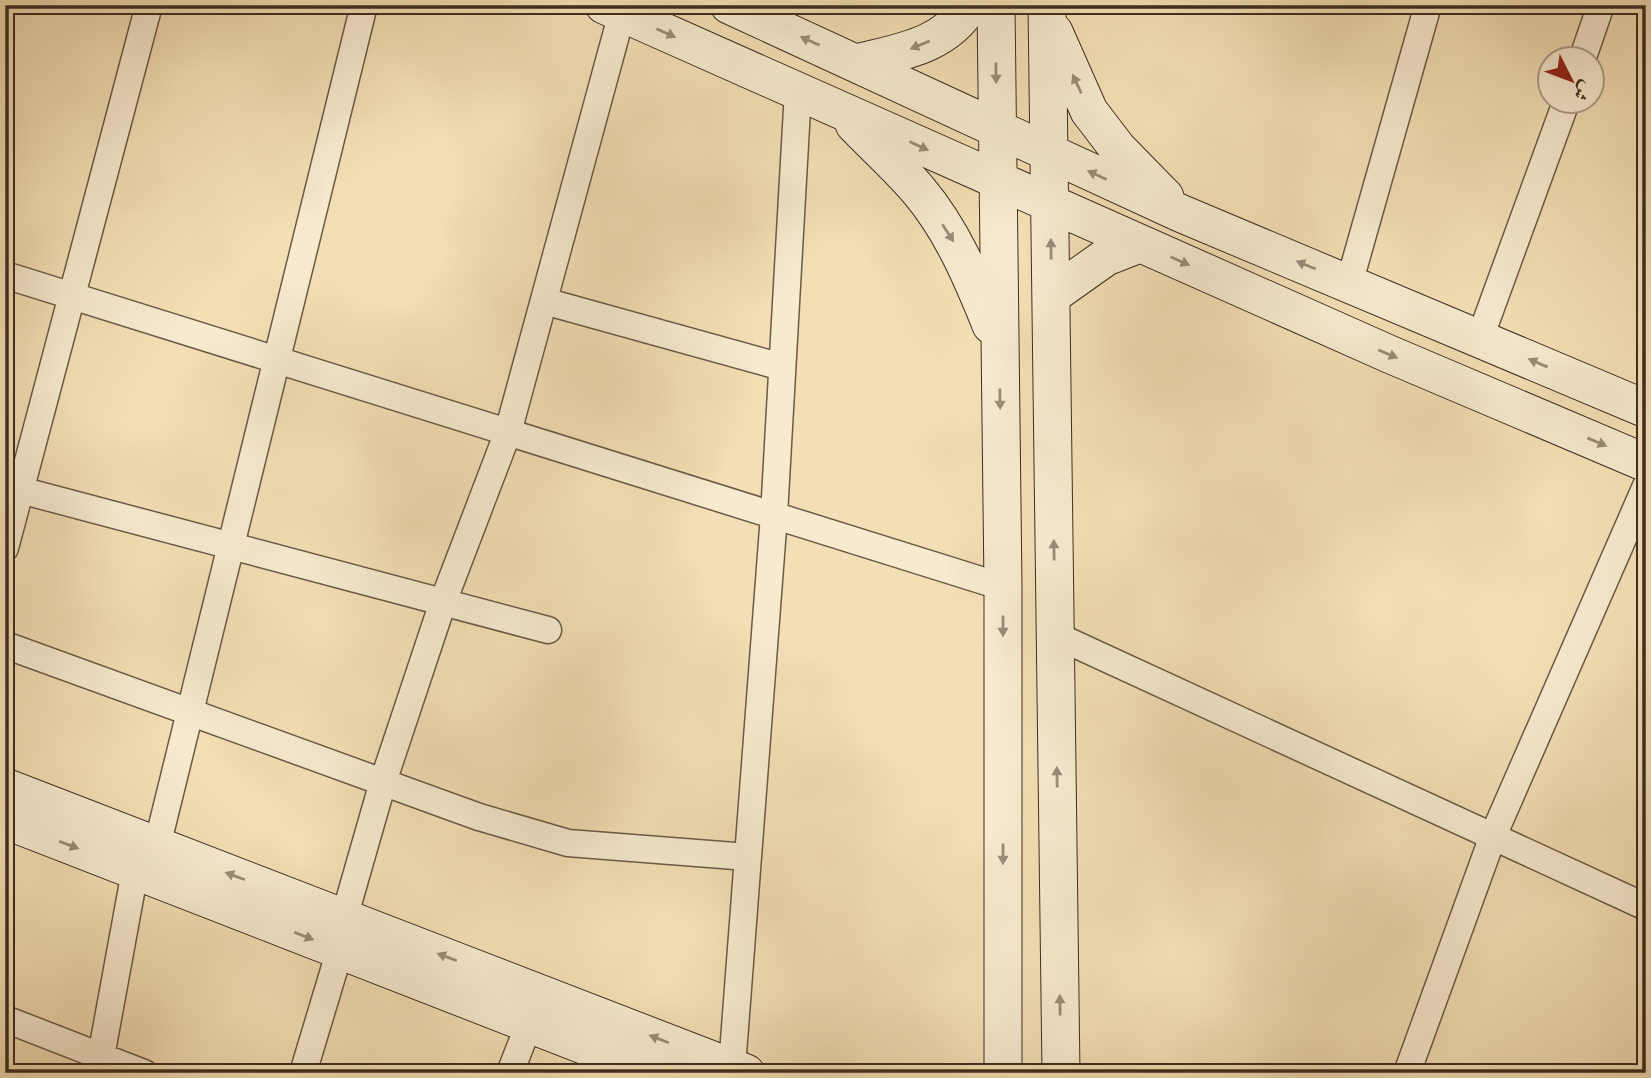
<svg xmlns="http://www.w3.org/2000/svg" width="1651" height="1078" viewBox="0 0 1651 1078" font-family="Cardo,Amiri,serif">
<rect width="100%" height="100%" fill="#f3dfb5"/>
<filter id="stains"><feTurbulence type="fractalNoise" baseFrequency=".00286" numOctaves="4"/><feColorMatrix values="0 0 0 0 .2 0 0 0 0 .09 0 0 0 0 .02 0 0 0 .5 -.17"/></filter>
<radialGradient id="worn" r=".72"><stop offset=".6" stop-color="#630" stop-opacity="0"/><stop offset="1" stop-color="#630" stop-opacity=".3"/></radialGradient>
<g fill="none" stroke-linecap="round" stroke-linejoin="round">
<g stroke="#6a5a47" stroke-width="29">
<path id="street" d="M1582 60 1601 5
M5 275 1003 587
M1349 284 1428 5
M544 301 782 367
M1480 338 1566 102
M5 486 548 630
M5 548 149 5
M1055 635 1646 907
M5 645 479 817 568 843 748 857
M157 846 364 5
M344 918 383 782 443 602 508 432 622 13
M5 1019 144 1073
M732 1067 774 515 798 91
M98 1073 135 871
M303 1073 340 950
M510 1073 529 1024
M1407 1073 1493 836 1646 486"/>
</g>
<g stroke="#3d2d22" stroke-width="39">
<path id="secondary" d="M604 5 1389 354 1646 463
M729 5 1180 213 1646 409
M996 5 1003 587V1073
M1047 5 1061 1073
M1054 32 1089 111 1118 149 1165 197
M857 63C900 52 946 46 970 5
M854 124C875 146 899 167 919 191 952 230 972 278 991 325
M1051 296 1106 257 1139 244
M5 787 746 1073
M5 820 655 1073"/>
</g>
<use href="#street" stroke="#f7eacf" stroke-width="26"/>
<use href="#secondary" stroke="#f7eacf" stroke-width="37"/>
</g>
<defs><path id="oneway-solid" d="M-6-.8H1V-3.2L6.5 0L1 3.2V.8H-6Z" transform="scale(1.75)"/></defs>
<g fill="#9a8c78">
<use href="#oneway-solid" transform="translate(666 33) rotate(24)"/>
<use href="#oneway-solid" transform="translate(810 41) rotate(-156)"/>
<use href="#oneway-solid" transform="translate(920 45) rotate(158)"/>
<use href="#oneway-solid" transform="translate(996 73) rotate(89)"/>
<use href="#oneway-solid" transform="translate(1077 84) rotate(-115)"/>
<use href="#oneway-solid" transform="translate(919 146) rotate(25)"/>
<use href="#oneway-solid" transform="translate(1097 175) rotate(-155)"/>
<use href="#oneway-solid" transform="translate(948 233) rotate(57)"/>
<use href="#oneway-solid" transform="translate(1051 249) rotate(-91)"/>
<use href="#oneway-solid" transform="translate(1180 261) rotate(24)"/>
<use href="#oneway-solid" transform="translate(1306 265) rotate(-158)"/>
<use href="#oneway-solid" transform="translate(1388 354) rotate(23)"/>
<use href="#oneway-solid" transform="translate(1538 363) rotate(-157)"/>
<use href="#oneway-solid" transform="translate(1000 399) rotate(89)"/>
<use href="#oneway-solid" transform="translate(1597 442) rotate(23)"/>
<use href="#oneway-solid" transform="translate(1054 550) rotate(-91)"/>
<use href="#oneway-solid" transform="translate(1003 626) rotate(90)"/>
<use href="#oneway-solid" transform="translate(1057 777) rotate(-91)"/>
<use href="#oneway-solid" transform="translate(69 845) rotate(21)"/>
<use href="#oneway-solid" transform="translate(1003 854) rotate(90)"/>
<use href="#oneway-solid" transform="translate(235 876) rotate(-159)"/>
<use href="#oneway-solid" transform="translate(304 936) rotate(21)"/>
<use href="#oneway-solid" transform="translate(447 957) rotate(-159)"/>
<use href="#oneway-solid" transform="translate(1060 1005) rotate(-91)"/>
<use href="#oneway-solid" transform="translate(659 1039) rotate(-159)"/>
</g>
<rect width="1651" height="1078" fill="none" stroke="#f3dfb5" stroke-width="28"/>
<rect x="7" y="7" width="1637" height="1064" fill="none" stroke="#3d2d22" stroke-width="3.5"/>
<rect x="14" y="14" width="1623" height="1050" fill="none" stroke="#3d2d22" stroke-width="2"/>
<g transform="translate(1571 80) rotate(132)"><circle r="33" fill="#f7eacf" stroke="#ad9e8a" stroke-width="2"/>
<path d="M0-5L12 26L0 18L-12 26Z" fill="#8f2418"/>
<text y="-10" font-size="19" font-weight="bold" text-anchor="middle" fill="#3d2d22">ش</text>
</g>
<rect width="100%" height="100%" filter="url(#stains)"/>
<rect width="100%" height="100%" fill="url(#worn)"/>
</svg>
